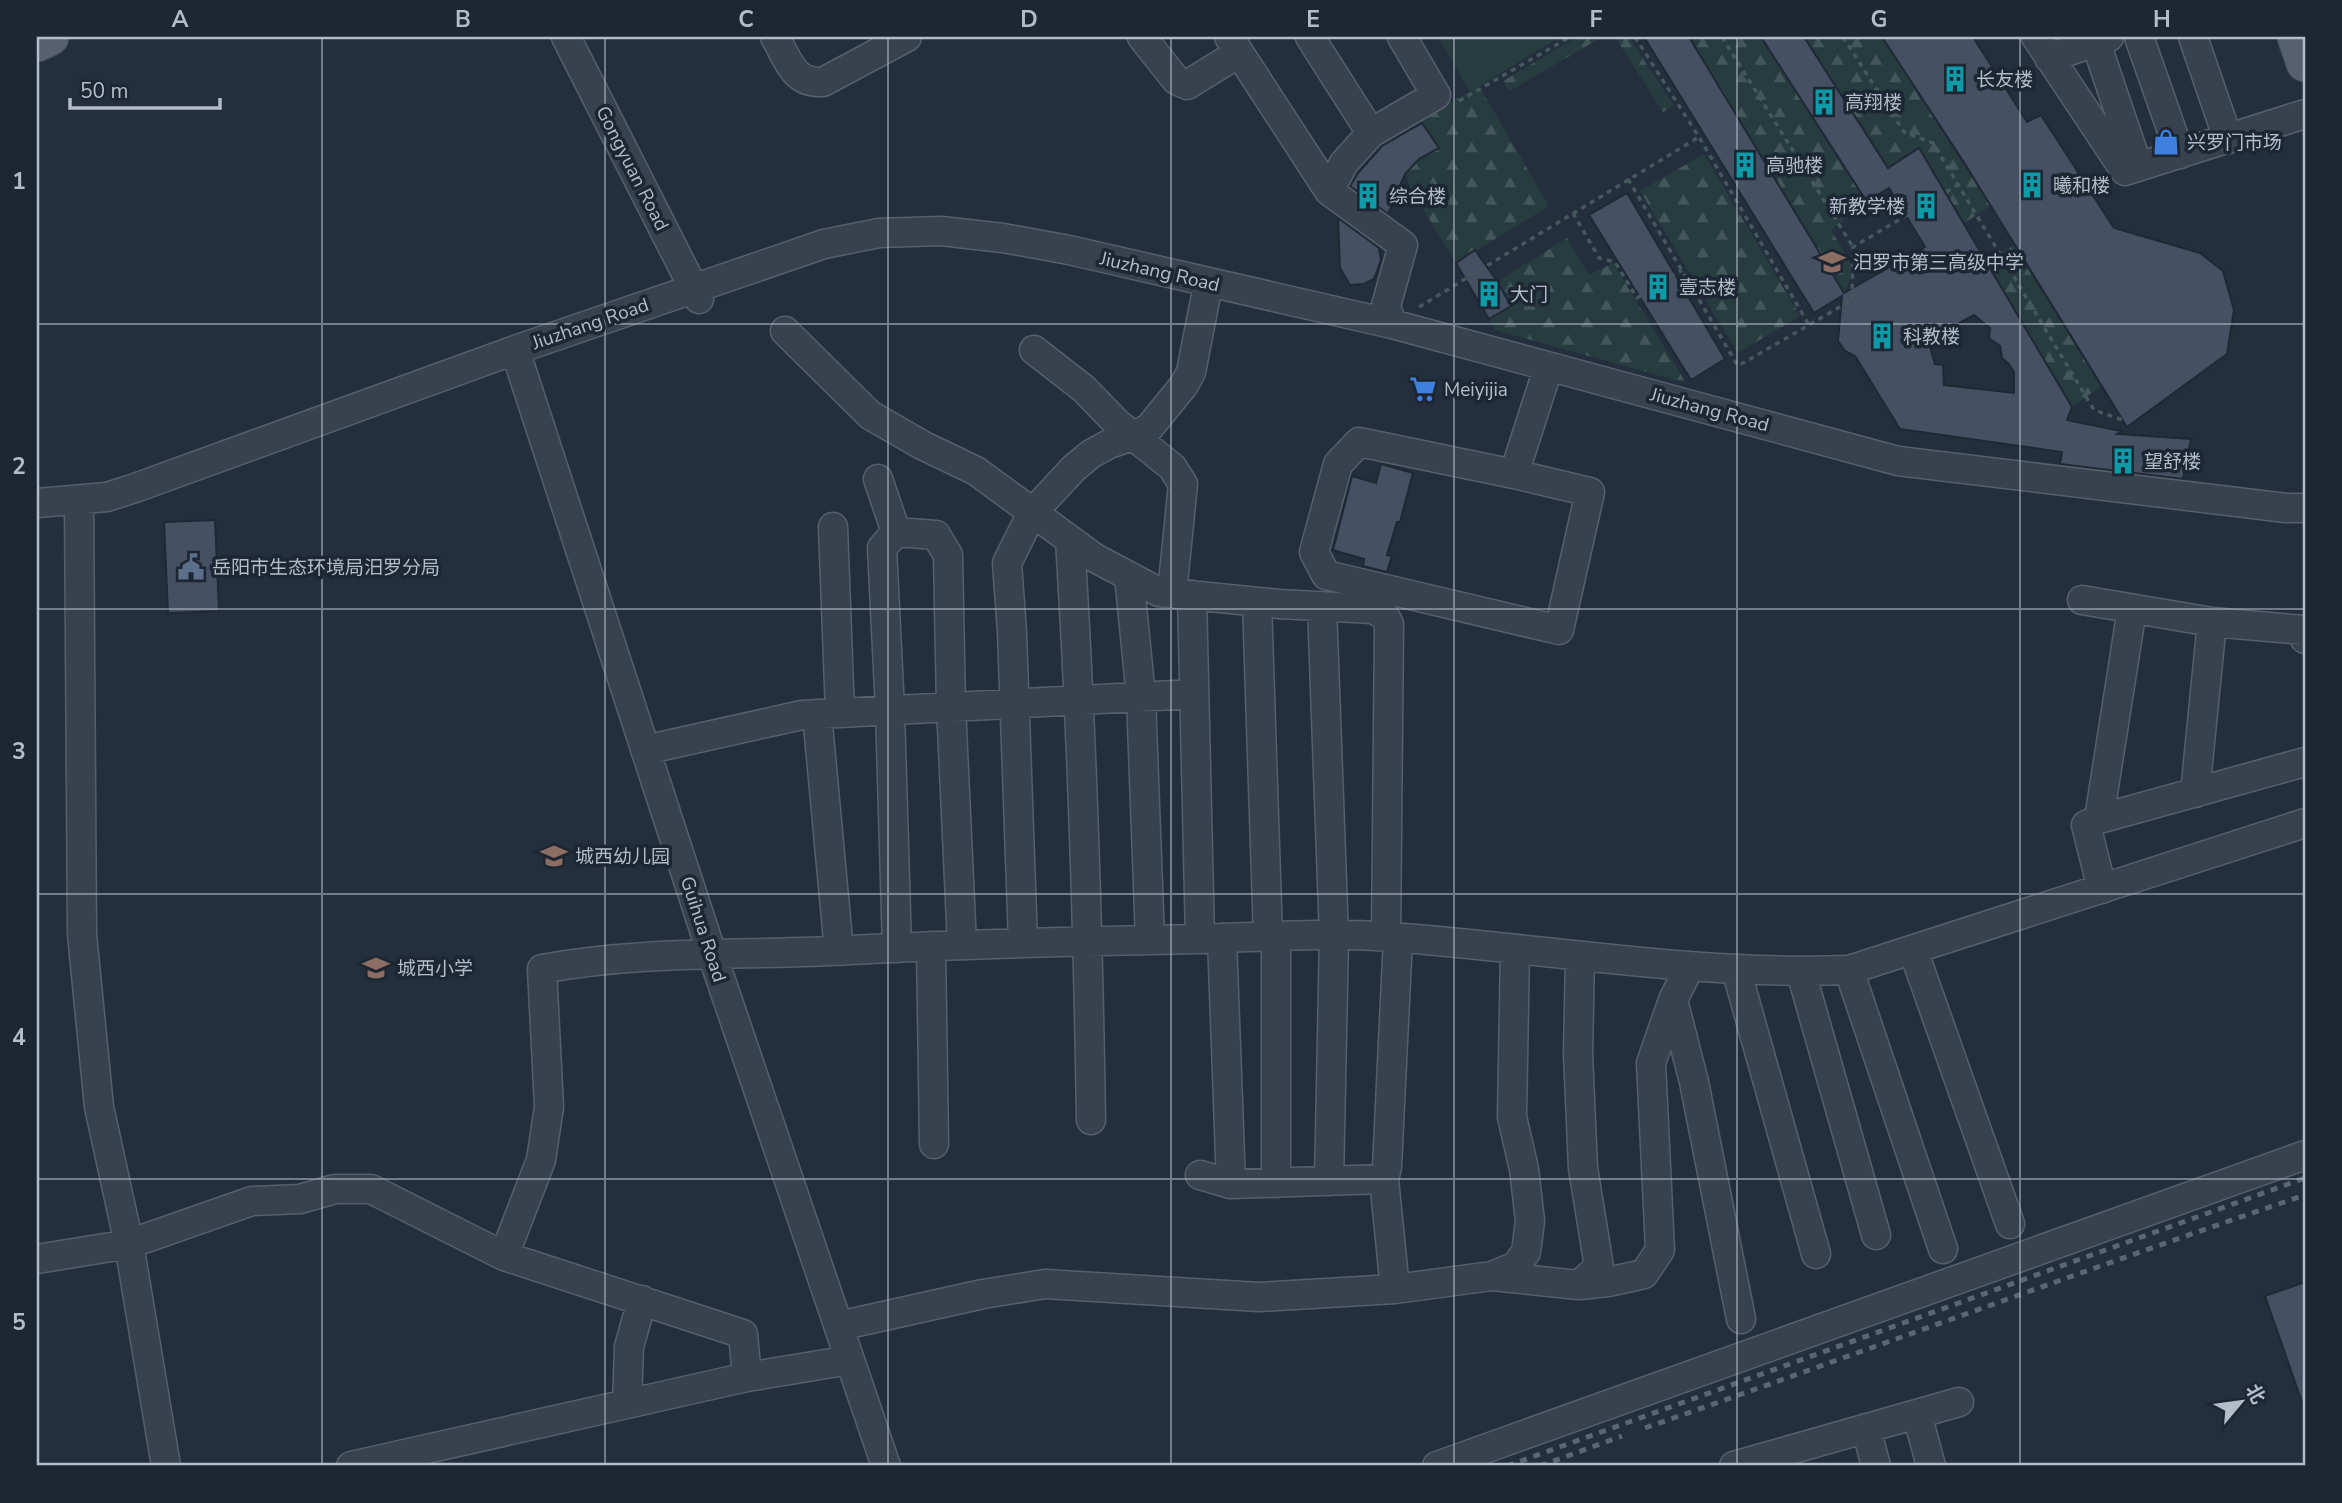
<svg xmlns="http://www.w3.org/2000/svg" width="2342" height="1503" viewBox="0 0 2342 1503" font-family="'Nunito Sans','Noto Sans SC',sans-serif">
<defs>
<pattern id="forest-firs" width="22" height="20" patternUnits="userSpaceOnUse" patternTransform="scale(1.75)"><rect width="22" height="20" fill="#263c3f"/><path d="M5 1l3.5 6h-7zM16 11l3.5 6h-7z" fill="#435659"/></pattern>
</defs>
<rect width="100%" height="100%" fill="#242f3e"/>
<path fill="#263c3f" d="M1438 37H1560L1470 92Z"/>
<path fill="url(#forest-firs)" d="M1577 37H1602L1510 91 1503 81Z
M1615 37H1629L1674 106 1663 112Z
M1689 37H1761L1867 202 1831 230 1853 267 1845 294Z
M1804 37H1882L1990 206 1963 224 1919 148 1888 168Z
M1479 86 1549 206 1456 263 1410 188 1406 174 1419 159 1439 148 1420 120Z
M1704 154 1800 316 1738 353 1640 191Z
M1567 238 1589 275 1613 263 1686 383 1495 330 1489 319 1511 306 1498 281Z
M2013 245 2101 386 2072 407 1986 262Z"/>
<path fill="#455162" stroke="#1f2835" stroke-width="2" fill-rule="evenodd" d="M1644 37H1689L1844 293 1925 247 1889 188 1867 202 1761 37H1804L1888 168 1919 148 2072 407 2067 420 2121 431 2117 434 2191 439 2183 479 2060 464 2062 452 1900 429 1855 356 1845 351 1838 341 1842 296 1814 313ZM1974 315 1990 328 1989 338 2000 346 2002 358 2009 364 2014 372V393L1944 385 1943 365 1935 364 1928 340Z
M1882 37H1973L2027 122 2041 115 2114 228 2200 253 2223 271 2234 310 2227 354 2127 427 1965 164Z
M1422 123 1439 148 1419 159 1405 174 1388 214 1350 186 1358 173 1382 146Z
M1627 193 1725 359 1691 380 1589 215Z
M1338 218 1379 248 1381 260 1374 279 1364 284 1350 285 1340 268Z
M1475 250 1497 281 1511 306 1489 319 1456 263Z
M1381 464 1413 473 1400 522H1397L1387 555 1392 556 1387 572 1363 566 1364 559 1333 550 1352 476 1376 483Z
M215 520 219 611 168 613 164 522Z
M2305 1282V1405H2303L2265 1296Z"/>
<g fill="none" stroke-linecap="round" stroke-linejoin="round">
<g stroke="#565f6c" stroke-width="31">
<path id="minor" d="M566 37 699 299
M775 37C788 59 793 84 823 82L907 37
M1142 37 1176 80 1187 85 1239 53
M1229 37 1329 191 1403 245 1386 306 1392 324
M1310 37 1371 133
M2036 37 2125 171 2305 114
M2094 37 2138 167
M2139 37 2180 154
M2193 37 2228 139
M2049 58 2109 37
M1329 191 1344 163 1371 133 1436 95 1402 37
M785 331 870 415 922 445 976 471 1095 558 1159 592 1280 604 1372 609 1384 615 1389 624 1386 937
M515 350 712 954 886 1466
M1034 350 1084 389 1117 423 1172 467 1183 484 1172 593
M1514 474 1359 442 1338 464 1314 552 1326 575 1559 630 1590 492 1514 474 1544 381
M878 479 896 532 936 535 948 555 951 706 962 945
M79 500 82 934 99 1107 129 1244 166 1466
M37 503 107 497 135 488 515 350 824 244 879 233 941 231 1003 238 1069 250 1392 324 1898 461 2286 508H2305
M833 527 840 713
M896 532 882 548 890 710 897 948
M1070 540C1082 733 1088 926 1091 1120
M1129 576 1141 697 1150 940
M1192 595 1200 939
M2082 600 2212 622 2304 630 2305 639
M1257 602 1268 938
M1322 606 1334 937 1329 1181
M817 714 839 951
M645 750 802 715 1193 694
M2195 793 2212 622
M2099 819 2132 609
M2102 889 2086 825 2099 819 2305 762
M1276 937V1183
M1222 938 1231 1184
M1023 942 1012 632 1007 563 1032 513 1074 468 1091 454 1109 444 1135 435 1149 428 1184 385 1191 372 1206 295
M931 946 934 1144
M1913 950 2010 1224
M1690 966 1673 1000 1694 1082 1741 1319
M1736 969 1816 1254
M1849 970 1943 1249
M1801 972 1876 1235
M1200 1175 1231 1184 1384 1179
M504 1256 541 1160 549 1107 542 969C643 950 748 956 851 950 967 944 1083 941 1199 939 1262 937 1327 932 1390 937 1543 948 1695 976 1849 970L2305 823
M37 1259 129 1244 252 1201 300 1199 335 1189H371L504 1256 743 1334 747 1377
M1492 1276 1579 1285 1599 1267 1583 1168 1578 1054 1580 956
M1579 1285 1608 1282 1644 1274 1660 1250 1651 1063 1673 1000
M1395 1289 1384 1179 1387 1167 1398 938
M839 1326 983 1294 1045 1284 1259 1297 1395 1289 1492 1276 1516 1266 1526 1252 1530 1221 1524 1169 1512 1117 1515 949
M627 1404 629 1347 642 1300
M1917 1414 1931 1466
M1866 1428 1876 1466
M351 1466 747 1377 850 1360
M1437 1466 2305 1155
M1734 1466 1959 1402"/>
</g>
<g stroke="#414a57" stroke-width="39">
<path id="major" d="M2296 37 2305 63
M37 43 50 37"/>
</g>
<path stroke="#44595c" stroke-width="3.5" stroke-dasharray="5 5" stroke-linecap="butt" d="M1635 37 1699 137 1809 325
M1722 37 1853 247
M1843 37 1904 132 1933 143 2094 410 2126 421
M1459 101 1570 37
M1628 179 1738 366 1852 300 1853 247 1958 185
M1573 213 1599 258 1615 262 1637 298 1682 270
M1419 307 1699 137"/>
<use href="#minor" stroke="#38414e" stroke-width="28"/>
<use href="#major" stroke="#56606e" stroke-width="37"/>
<path stroke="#5a6575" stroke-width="5" stroke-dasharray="7 7" stroke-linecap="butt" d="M1645 1428C1866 1351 2084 1270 2305 1195
M1507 1466 2305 1178
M1540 1466 1622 1436"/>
</g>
<path fill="none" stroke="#b4bcc9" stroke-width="2" stroke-opacity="0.55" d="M322 37V1466M605 37V1466M888 37V1466M1171 37V1466M1454 37V1466M1737 37V1466M2020 37V1466M37 324H2305M37 609H2305M37 894H2305M37 1179H2305"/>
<defs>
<g id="building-bare" transform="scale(2.1)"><path d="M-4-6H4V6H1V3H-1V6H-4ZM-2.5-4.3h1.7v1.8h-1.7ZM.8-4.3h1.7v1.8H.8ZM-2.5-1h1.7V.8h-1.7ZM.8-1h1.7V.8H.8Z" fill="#0f9aa8" stroke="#1d2633" stroke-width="2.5" paint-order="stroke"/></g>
<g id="shop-bare" transform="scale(2.1)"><path d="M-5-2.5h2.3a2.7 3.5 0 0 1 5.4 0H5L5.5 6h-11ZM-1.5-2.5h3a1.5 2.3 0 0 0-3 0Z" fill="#3f7fe0" stroke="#1d2633" stroke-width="2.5" paint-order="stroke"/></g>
<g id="school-bare" transform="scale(2.1)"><path d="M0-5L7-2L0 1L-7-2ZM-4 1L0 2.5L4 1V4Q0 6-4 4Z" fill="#8d6e63" stroke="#1d2633" stroke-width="2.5" paint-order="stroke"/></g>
<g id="supermarket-bare" transform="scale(2.1)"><path d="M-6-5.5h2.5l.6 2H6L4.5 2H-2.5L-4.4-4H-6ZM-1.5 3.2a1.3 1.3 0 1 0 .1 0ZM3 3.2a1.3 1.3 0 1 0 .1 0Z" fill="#3f7fe0" stroke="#1d2633" stroke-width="2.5" paint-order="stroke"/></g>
<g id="civic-bare" transform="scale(2.1)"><path d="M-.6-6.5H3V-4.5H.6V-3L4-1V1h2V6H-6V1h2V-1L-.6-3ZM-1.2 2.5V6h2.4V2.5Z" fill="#5c6f8a" stroke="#1d2633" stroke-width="2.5" paint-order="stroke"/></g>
</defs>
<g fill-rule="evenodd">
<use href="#building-bare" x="1955" y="79"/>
<use href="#building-bare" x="1824" y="102"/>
<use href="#shop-bare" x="2166" y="142"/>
<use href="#building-bare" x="1745" y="165"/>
<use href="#building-bare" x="2032" y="185"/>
<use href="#building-bare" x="1368" y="196"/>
<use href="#building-bare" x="1926" y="206"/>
<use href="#school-bare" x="1832" y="262"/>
<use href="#building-bare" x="1658" y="287"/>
<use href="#building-bare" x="1489" y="294"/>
<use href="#building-bare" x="1882" y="336"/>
<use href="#supermarket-bare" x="1423" y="389"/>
<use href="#building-bare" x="2123" y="461"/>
<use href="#civic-bare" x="191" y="567"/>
<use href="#school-bare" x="554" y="856"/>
<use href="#school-bare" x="376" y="968"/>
</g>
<g text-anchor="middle" stroke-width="7" stroke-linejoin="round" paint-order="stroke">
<g font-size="19" fill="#b4bcc9" stroke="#1d2633" text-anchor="start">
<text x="1976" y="86">长友楼</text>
<text x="1845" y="109">高翔楼</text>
<text x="2187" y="149">兴罗门市场</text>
<text x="1766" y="172">高驰楼</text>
<text x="2053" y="192">曦和楼</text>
<text x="1389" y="203">综合楼</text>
<text x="1905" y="213" text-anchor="end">新教学楼</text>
<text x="1853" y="269">汨罗市第三高级中学</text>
<text x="1679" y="294">壹志楼</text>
<text x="1510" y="301">大门</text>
<text x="1903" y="343">科教楼</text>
<text x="1444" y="396">Meiyijia</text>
<text x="2144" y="468">望舒楼</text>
<text x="212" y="574">岳阳市生态环境局汨罗分局</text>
<text x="575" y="863">城西幼儿园</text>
<text x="397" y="975">城西小学</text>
</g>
<g font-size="19" fill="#b4bcc9" stroke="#1d2633">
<text transform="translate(633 168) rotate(63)" y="7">Gongyuan Road</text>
<text transform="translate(1160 271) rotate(13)" y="7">Jiuzhang Road</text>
<text transform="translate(590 323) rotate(-19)" y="7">Jiuzhang Road</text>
<text transform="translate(1710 409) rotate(15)" y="7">Jiuzhang Road</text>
<text transform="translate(704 929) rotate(72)" y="7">Guihua Road</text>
</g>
</g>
<rect width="2342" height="1503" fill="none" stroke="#1d2633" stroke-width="77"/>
<g transform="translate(2241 1402) rotate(61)" stroke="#1d2633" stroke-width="5" paint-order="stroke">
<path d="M0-5L12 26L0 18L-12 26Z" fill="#b4bcc9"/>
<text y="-10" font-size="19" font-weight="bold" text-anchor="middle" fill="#b4bcc9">北</text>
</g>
<path d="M70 98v10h150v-10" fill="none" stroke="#b4bcc9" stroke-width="3.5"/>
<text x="80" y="98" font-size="21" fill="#b4bcc9" stroke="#1d2633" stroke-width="5" paint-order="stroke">50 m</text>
<rect x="38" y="38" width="2266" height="1426" fill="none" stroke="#b4bcc9" stroke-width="2.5"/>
<g font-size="23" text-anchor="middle" font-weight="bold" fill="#b4bcc9">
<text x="180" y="27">A</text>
<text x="463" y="27">B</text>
<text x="746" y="27">C</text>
<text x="1029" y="27">D</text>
<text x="1313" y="27">E</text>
<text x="1596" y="27">F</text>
<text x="1879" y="27">G</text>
<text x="2162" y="27">H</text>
<text x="19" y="189">1</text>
<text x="19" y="474">2</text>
<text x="19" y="759">3</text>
<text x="19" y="1045">4</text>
<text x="19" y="1330">5</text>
</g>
</svg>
